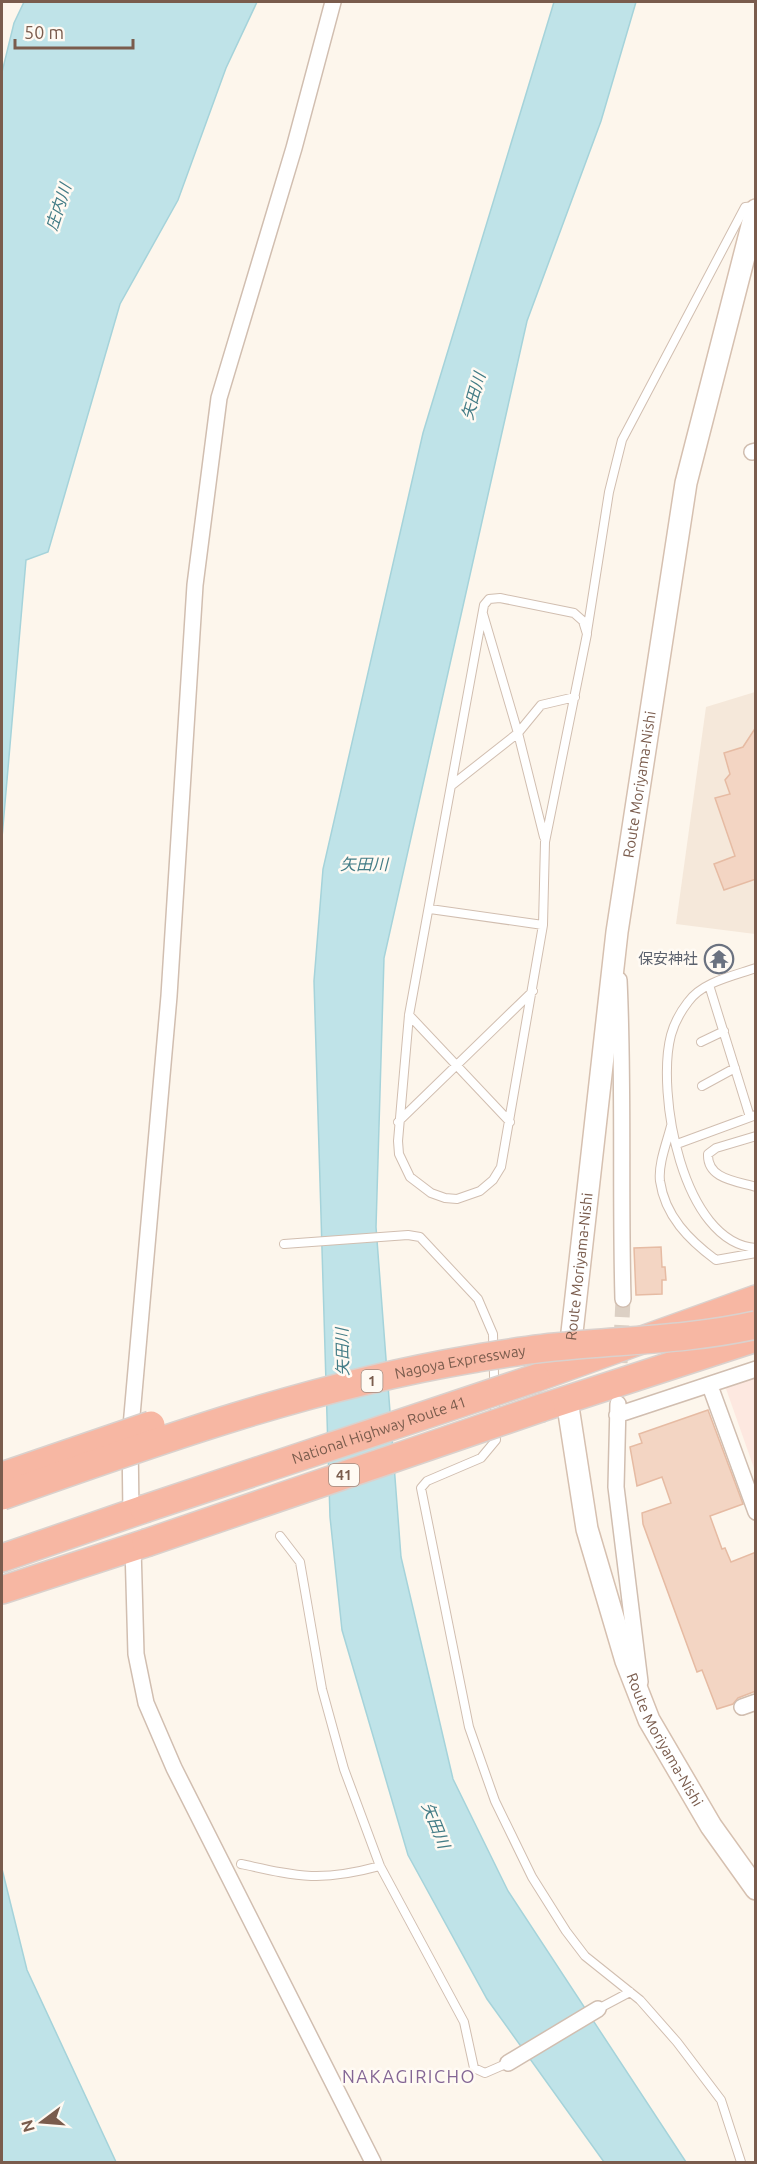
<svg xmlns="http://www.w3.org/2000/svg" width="757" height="2164" viewBox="0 0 757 2164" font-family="Ubuntu,'Noto Sans JP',sans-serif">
<rect width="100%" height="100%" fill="#fdf6ec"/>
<path fill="#f5e8da" d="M755 692V934L676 924 706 707Z"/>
<path fill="#fde8e0" d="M755 1372V1471L724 1383Z"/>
<path fill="#bfe3e8" stroke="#a5d3da" stroke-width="1.5" d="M24 2H257L226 68 178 200 120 304 48 552 26 560 2 838V72L14 23Z
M554 2H636L601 121 527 321 384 958 376 1227 401 1557 453 1779 508 1891 686 2162H604L487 1999 408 1855 342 1630 330 1517 314 981 323 869 423 433Z
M2 1869 27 1970 116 2162H2Z"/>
<path fill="#f3d5c3" stroke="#e6bba3" stroke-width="1.5" d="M756 727V879L724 890 714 864 735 856 715 798 730 794 725 780 730 774 724 753 743 747Z
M661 1247 662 1267H665L666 1280H662V1294L636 1295 634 1248Z
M708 1410 743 1504 710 1516 722 1549 725 1548 731 1562 756 1552V1691L738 1698 733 1704 717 1709 702 1670 697 1672 643 1524 642 1513 671 1503 662 1477 637 1486 630 1447 642 1443 639 1434Z"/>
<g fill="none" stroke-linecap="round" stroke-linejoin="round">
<path stroke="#dcd0c4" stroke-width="15" stroke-dasharray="15 8" stroke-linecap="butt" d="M619 1386 623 1299"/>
<g stroke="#d1beb0" stroke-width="10">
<path id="lane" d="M500 598 574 613 583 621 587 634 545 842 543 925 501 1167 493 1180 480 1191 457 1199 445 1198 431 1193 410 1177 399 1154 398 1141 409 1015 484 605 489 599Z
M483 614 518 733 544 837
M587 632 609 492 622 440 745 207 756 206
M452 785 518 733 541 705 575 697
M430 909 543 925
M756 968C733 976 702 982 688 1002 681 1011 674 1024 671 1035 656 1092 682 1243 756 1248
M709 985 750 1117
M409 1015 510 1122
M701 1042 724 1031
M702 1086 735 1068
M398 1122 533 991
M671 1126C667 1142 658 1164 660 1181 665 1216 689 1240 716 1260L756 1253
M756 1136 716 1148 708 1154C707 1179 736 1181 756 1187
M677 1144 756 1115
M284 1244 408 1235 420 1237 478 1299 493 1334 495 1417
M495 1429 496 1440 481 1458 427 1481 421 1488 469 1727 495 1801 532 1877 566 1931 585 1956 640 2000 677 2042 721 2100 741 2162
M280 1536 300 1562 322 1689 344 1769 380 1866 464 2022 474 2068 485 2073 508 2063
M241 1864C300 1877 321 1882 380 1866
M598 2009 630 1992"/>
</g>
<g stroke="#d1beb0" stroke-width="18">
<path id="street" d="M752 452 756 451
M619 980C624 1086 620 1193 623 1299
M710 1386 756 1512
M618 1404 616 1487 640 1682
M617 1415 756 1369
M131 1514 130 1438 169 996 195 585 219 398 294 148 333 2
M133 1547 136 1654 146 1703 174 1768 373 2162
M742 1707 756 1702
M508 2063 598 2009"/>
</g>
<g stroke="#d6c0b0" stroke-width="24">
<g id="secondary">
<path id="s1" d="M569 1359 617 932 686 483 756 210"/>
<path id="s2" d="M567 1400 587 1529 626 1661 649 1720 711 1826 756 1889"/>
</g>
</g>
<g stroke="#dad1cd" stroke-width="30">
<path id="highway" d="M536 1378 756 1299
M541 1408 756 1338
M2 1558 144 1509
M2 1590 146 1543"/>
</g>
<use href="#lane" stroke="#fff" stroke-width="8"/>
<use href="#street" stroke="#fff" stroke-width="15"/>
<use href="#secondary" stroke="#fff" stroke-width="21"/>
<use href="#highway" stroke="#f7b7a3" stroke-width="27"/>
<g stroke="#dad1cd" stroke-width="30" stroke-linecap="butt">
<g id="highway-bridge">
<path d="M2 1476 151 1425"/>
<path id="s3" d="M2 1496C154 1442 311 1386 472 1359 503 1354 535 1348 566 1346 630 1340 693 1339 756 1325"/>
<path id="s4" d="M144 1509 536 1378"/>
<path d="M146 1543 541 1408"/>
</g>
</g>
<use href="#highway-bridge" stroke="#f7b7a3" stroke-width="27"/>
</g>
<defs>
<g id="temple-ring" transform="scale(1.5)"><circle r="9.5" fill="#fffaf3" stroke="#6b7280" stroke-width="1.5"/><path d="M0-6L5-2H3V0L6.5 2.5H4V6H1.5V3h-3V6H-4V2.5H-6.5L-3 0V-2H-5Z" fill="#6b7280"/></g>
</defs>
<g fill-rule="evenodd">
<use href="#temple-ring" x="719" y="959"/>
</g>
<g text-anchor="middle" stroke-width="5" stroke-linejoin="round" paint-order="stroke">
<g fill="#fffaf3" stroke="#a28b7f" stroke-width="1.5">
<rect x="361.5" y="1370" width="21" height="22" rx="4.5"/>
<rect x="329" y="1464" width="30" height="22" rx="4.5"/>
</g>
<g font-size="14" font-weight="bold" fill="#7a5c4d">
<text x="372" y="1386">1</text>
<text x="344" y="1480">41</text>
</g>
<g font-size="15" fill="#7a5c4d" stroke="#fffaf3">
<text dy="5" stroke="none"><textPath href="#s1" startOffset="579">Route Moriyama-Nishi</textPath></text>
<text dy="5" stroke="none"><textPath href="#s1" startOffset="93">Route Moriyama-Nishi</textPath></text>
<text dy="5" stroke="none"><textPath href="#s3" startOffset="478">Nagoya Expressway</textPath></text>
<text dy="5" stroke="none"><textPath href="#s4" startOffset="248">National Highway Route 41</textPath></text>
<text dy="5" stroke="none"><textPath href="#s2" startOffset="356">Route Moriyama-Nishi</textPath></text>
</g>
<g font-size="15" fill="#5b616d" stroke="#fffaf3" text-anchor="end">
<text x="698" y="964">保安神社</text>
</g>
<g font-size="16" font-style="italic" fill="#437c86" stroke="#fffaf3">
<text transform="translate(58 207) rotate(-72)" y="6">庄内川</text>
<text transform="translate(473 396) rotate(-74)" y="6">矢田川</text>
<text x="364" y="870">矢田川</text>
<text transform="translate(342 1352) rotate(-91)" y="6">矢田川</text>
<text transform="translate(436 1825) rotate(68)" y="6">矢田川</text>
</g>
<g font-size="18" letter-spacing="1.5" fill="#846695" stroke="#fffaf3">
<text x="409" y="2083">NAKAGIRICHO</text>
</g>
</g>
<rect width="757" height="2164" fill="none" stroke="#7a5c4d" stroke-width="6"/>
<g transform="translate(42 2122) rotate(254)" stroke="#fffaf3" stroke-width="4.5" paint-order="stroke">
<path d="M0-4.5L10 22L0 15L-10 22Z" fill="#7a5c4d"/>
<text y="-9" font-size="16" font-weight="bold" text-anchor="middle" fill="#7a5c4d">N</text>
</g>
<path d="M15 39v9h118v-9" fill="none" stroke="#7a5c4d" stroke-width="3"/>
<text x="24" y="39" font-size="18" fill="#7a5c4d" stroke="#fffaf3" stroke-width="4.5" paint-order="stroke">50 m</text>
</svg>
